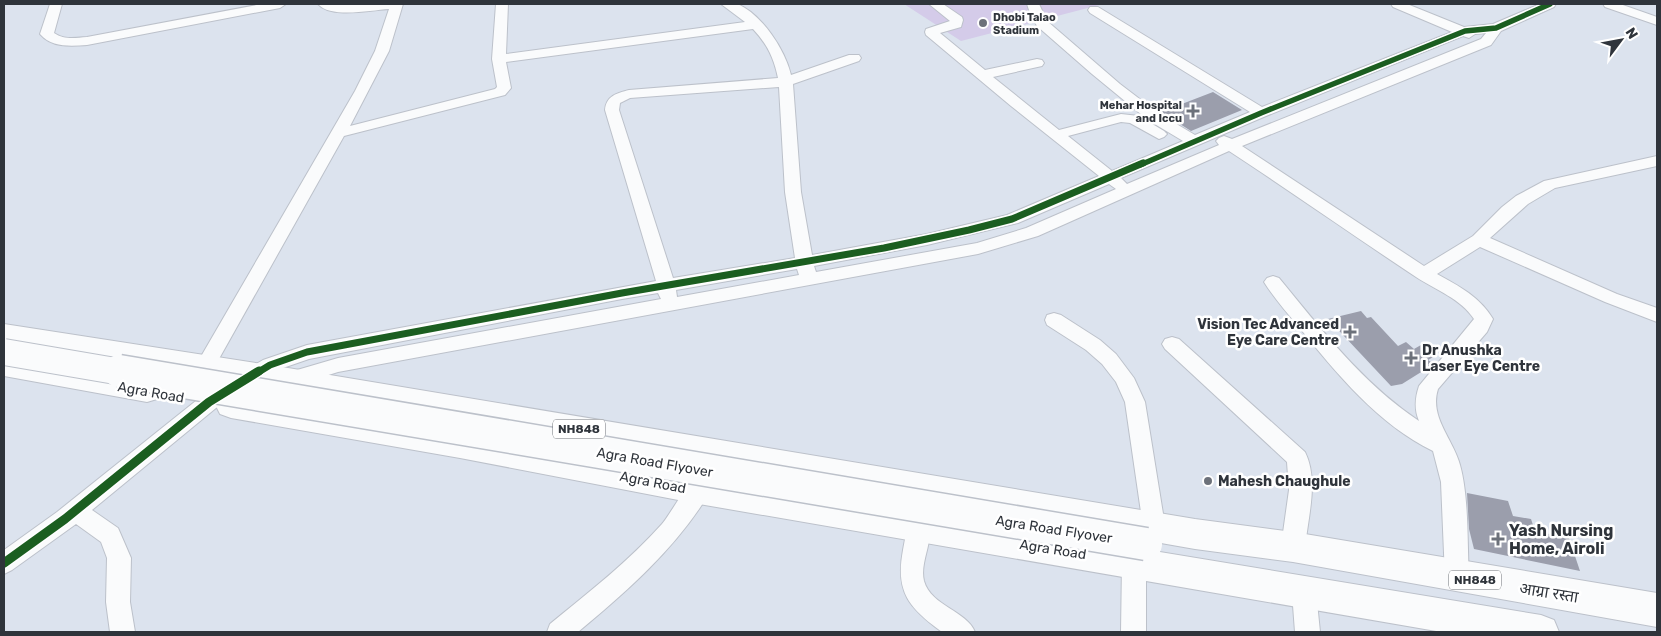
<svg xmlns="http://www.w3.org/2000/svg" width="1661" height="636" viewBox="0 0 1661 636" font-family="Rubik,'Noto Sans Devanagari',sans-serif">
<rect width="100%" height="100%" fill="#dce3ee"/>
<path fill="#d4cbe9" d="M904 4H1103L961 41Z"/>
<path fill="#9b9eac" d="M1213 92 1242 110 1191 131 1161 112Z
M1361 311 1367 318 1371 317 1398 346 1406 342 1414 349 1421 345 1435 356 1428 360 1434 364 1402 384 1391 386 1328 319Z
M1467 493 1508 501 1513 516 1531 519 1535 531 1569 538 1580 571 1474 549 1469 529Z"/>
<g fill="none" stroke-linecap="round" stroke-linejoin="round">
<g stroke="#bcc1ca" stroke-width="2">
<path id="minor" d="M50 4H62L54 33C64 40 75 38 87 37L262 4H286L280 8 87 45C71 46 52 48 40 34Z
M318 4H403L389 51 350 126 495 89 497 87 492 59 496 4H508L506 54 745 22 721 4C725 4 732 3 737 4 762 14 785 50 791 75L849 55H859L861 58 859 61 793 84 801 192 812 255 927 234 1007 215 1099 176 1011 106 926 35 925 32 926 29 950 21 929 4H943L962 17 963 20 961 27 940 33 985 70 1037 59 1042 60 1044 63 1042 66 993 77 1059 130 1121 114 1139 116 1164 131 1167 134 1164 137 1159 139 1130 123 1121 122 1068 136 1112 171 1183 141 1148 120 1092 74 1037 26 1030 13 1027 4H1039L1047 21 1120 84 1158 113 1195 135 1250 112 1090 13 1088 10 1090 7H1098L1262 107 1452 32 1393 7 1391 4H1407L1464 27 1493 24 1540 4H1556L1554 7 1501 31 1491 45 1242 146 1424 266 1473 236 1502 207 1516 196 1544 181 1657 156V166L1555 188 1528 204 1490 238 1617 294 1657 308V322L1605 302 1480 247 1437 274C1459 286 1480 297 1493 319L1487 332 1438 389C1429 417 1453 439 1460 465 1469 497 1467 543 1469 577L1465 585 1457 588 1449 585 1445 577 1441 482 1433 451C1379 425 1336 373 1299 327 1287 313 1274 298 1264 282L1267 278 1273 276 1279 278C1321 329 1363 384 1419 421 1414 409 1415 398 1419 386L1474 319C1461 299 1436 290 1416 277 1354 236 1292 192 1229 151L1038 236 978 254 338 372 287 388 280 385 277 380 280 375 338 358 661 299 658 293 622 299 309 359 277 370 216 408 92 510 118 528 131 558 130 602 135 632H110L106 602 107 558 101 542 76 524 12 570 4 574V550L57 512 202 396 263 360 307 345 656 281 605 110C606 96 617 93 629 90L778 78C774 58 767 44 753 29L506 62 511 88 505 95 344 136 206 382 199 384 192 382 189 377 192 372 355 91 375 51 389 9C371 10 331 19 318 4ZM1486 33 1481 39 1232 139 1224 136 1219 138 1216 141 1219 145 1127 184 1121 178 1266 116 1463 36 1469 38 1475 34ZM779 87 785 192 795 258 673 278 619 110 620 103 630 98ZM1109 184 1116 189 1026 228 977 243 816 272 814 266 927 245 1018 223ZM797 269 799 275 677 297 676 290Z
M1603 4H1620L1657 17V25L1605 7Z
M1054 313 1061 315 1100 340 1116 354 1134 378 1145 402 1165 526 1162 533 1154 536 1146 533 1143 526 1125 402 1116 382 1102 364 1086 350 1047 325 1045 320 1047 315Z
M1172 337 1179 339 1305 452C1319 480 1308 517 1305 547L1301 554 1293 557 1285 554 1281 547 1289 490 1287 462 1165 349 1162 344 1165 339Z
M699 481 707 483 710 490 707 497C673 551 626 592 578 632H547L550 624C589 592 629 561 662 524 673 511 683 486 699 481Z
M919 517 927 520C936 539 919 561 924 581 931 606 967 611 975 632H942C909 608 895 592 903 550 905 540 906 530 911 520Z
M1134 552 1142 556 1146 563V632H1121L1122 563 1126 556Z
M1304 581 1313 584 1316 592 1320 632H1295L1292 592 1295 584Z"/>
</g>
<g stroke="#bcc1ca" stroke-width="2">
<path id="highway" d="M4 324 288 368 1195 519 1293 532 1657 593V627L1293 562 1195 549 288 390 4 344Z
M4 354 147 380 157 383 162 391 157 399 147 402 4 376Z
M231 394 460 432 699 476 1541 615 1554 620 1559 632H1442L699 504 460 458 231 418 220 414 216 406 220 398Z"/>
</g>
<use href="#minor" fill="#fafbfc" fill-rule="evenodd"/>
<use href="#highway" fill="#fafbfc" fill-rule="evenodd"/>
<g stroke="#bcc1ca" stroke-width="28" stroke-linecap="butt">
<path id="highway-bridge-far1" d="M4 352 127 373"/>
</g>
<g stroke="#bcc1ca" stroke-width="35" stroke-linecap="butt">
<path id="highway-bridge" d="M119 371 1146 544"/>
</g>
<use href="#highway-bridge-far1" stroke="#fafbfc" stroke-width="26"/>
<use href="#highway-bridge" stroke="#fafbfc" stroke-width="32"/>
<g stroke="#fff" stroke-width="8">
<path id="cycleway-far2" d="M1140 165 1261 113 1465 31 1496 28 1550 4"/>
</g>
<g stroke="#fff" stroke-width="10">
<path id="cycleway-far1" d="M257 373 270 365 307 352 622 293 884 248 969 230 1012 219 1143 163"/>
</g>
<g stroke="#fff" stroke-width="12">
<path id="cycleway" d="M4 563 65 519 209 402 259 371"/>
</g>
<use href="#cycleway-far2" stroke="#1b5e20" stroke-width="5.5"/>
<use href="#cycleway-far1" stroke="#1b5e20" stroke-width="7"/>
<use href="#cycleway" stroke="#1b5e20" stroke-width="9"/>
</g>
<g fill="#6c717a" stroke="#fff" stroke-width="2">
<circle cx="983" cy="23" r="5"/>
<path d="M1190.5 103.5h5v5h5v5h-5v5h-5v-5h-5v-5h5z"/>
<path d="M1347.5 324.5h5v5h5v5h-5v5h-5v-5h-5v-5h5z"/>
<path d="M1408.5 350.5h5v5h5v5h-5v5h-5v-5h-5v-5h5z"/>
<circle cx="1208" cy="481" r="5"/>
<path d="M1495.5 531.5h5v5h5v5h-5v5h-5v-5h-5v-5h5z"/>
</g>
<g text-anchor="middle" stroke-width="5" stroke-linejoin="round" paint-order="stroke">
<g font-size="11" font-weight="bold" fill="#2f343b" stroke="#fff" text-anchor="start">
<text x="993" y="21">Dhobi Talao<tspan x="993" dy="13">Stadium</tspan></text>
<text x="1182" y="109" text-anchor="end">Mehar Hospital<tspan x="1182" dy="13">and Iccu</tspan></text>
</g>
<g fill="#fff" stroke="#6d7176" stroke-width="1">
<rect x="553" y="419.5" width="52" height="19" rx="4"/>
<rect x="1449" y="570.5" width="52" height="19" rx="4"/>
</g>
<g font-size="12" font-weight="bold" fill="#2f343b">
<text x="579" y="433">NH848</text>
<text x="1475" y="584">NH848</text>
</g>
<g font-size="14" font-weight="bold" fill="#2f343b" stroke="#fff" text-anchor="start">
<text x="1339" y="329" text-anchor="end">Vision Tec Advanced<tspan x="1339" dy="16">Eye Care Centre</tspan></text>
<text x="1422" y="355">Dr Anushka<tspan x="1422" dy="16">Laser Eye Centre</tspan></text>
<text x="1218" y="486">Mahesh Chaughule</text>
</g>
<g font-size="14" fill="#2f343b" stroke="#fff">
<text transform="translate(151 392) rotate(10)" y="5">Agra Road</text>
<text transform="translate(655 462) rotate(10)" y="5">Agra Road Flyover</text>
<text transform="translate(653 482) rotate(11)" y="5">Agra Road</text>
<text transform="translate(1054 529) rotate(9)" y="5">Agra Road Flyover</text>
<text transform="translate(1053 549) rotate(9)" y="5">Agra Road</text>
</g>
<g font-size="16" font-weight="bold" fill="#2f343b" stroke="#fff" text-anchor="start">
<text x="1509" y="536">Yash Nursing<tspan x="1509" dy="18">Home, Airoli</tspan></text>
</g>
<g font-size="16" fill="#2f343b" stroke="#fff">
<text transform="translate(1549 592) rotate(9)" y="6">आग्रा रस्ता</text>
</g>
</g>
<rect width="1661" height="636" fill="none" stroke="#2f343b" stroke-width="10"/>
<g transform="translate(1621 40) rotate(58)" stroke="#ffffff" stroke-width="4" paint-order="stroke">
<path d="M0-4L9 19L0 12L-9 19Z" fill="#2f343b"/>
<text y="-8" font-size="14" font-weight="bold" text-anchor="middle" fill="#2f343b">N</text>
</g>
</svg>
